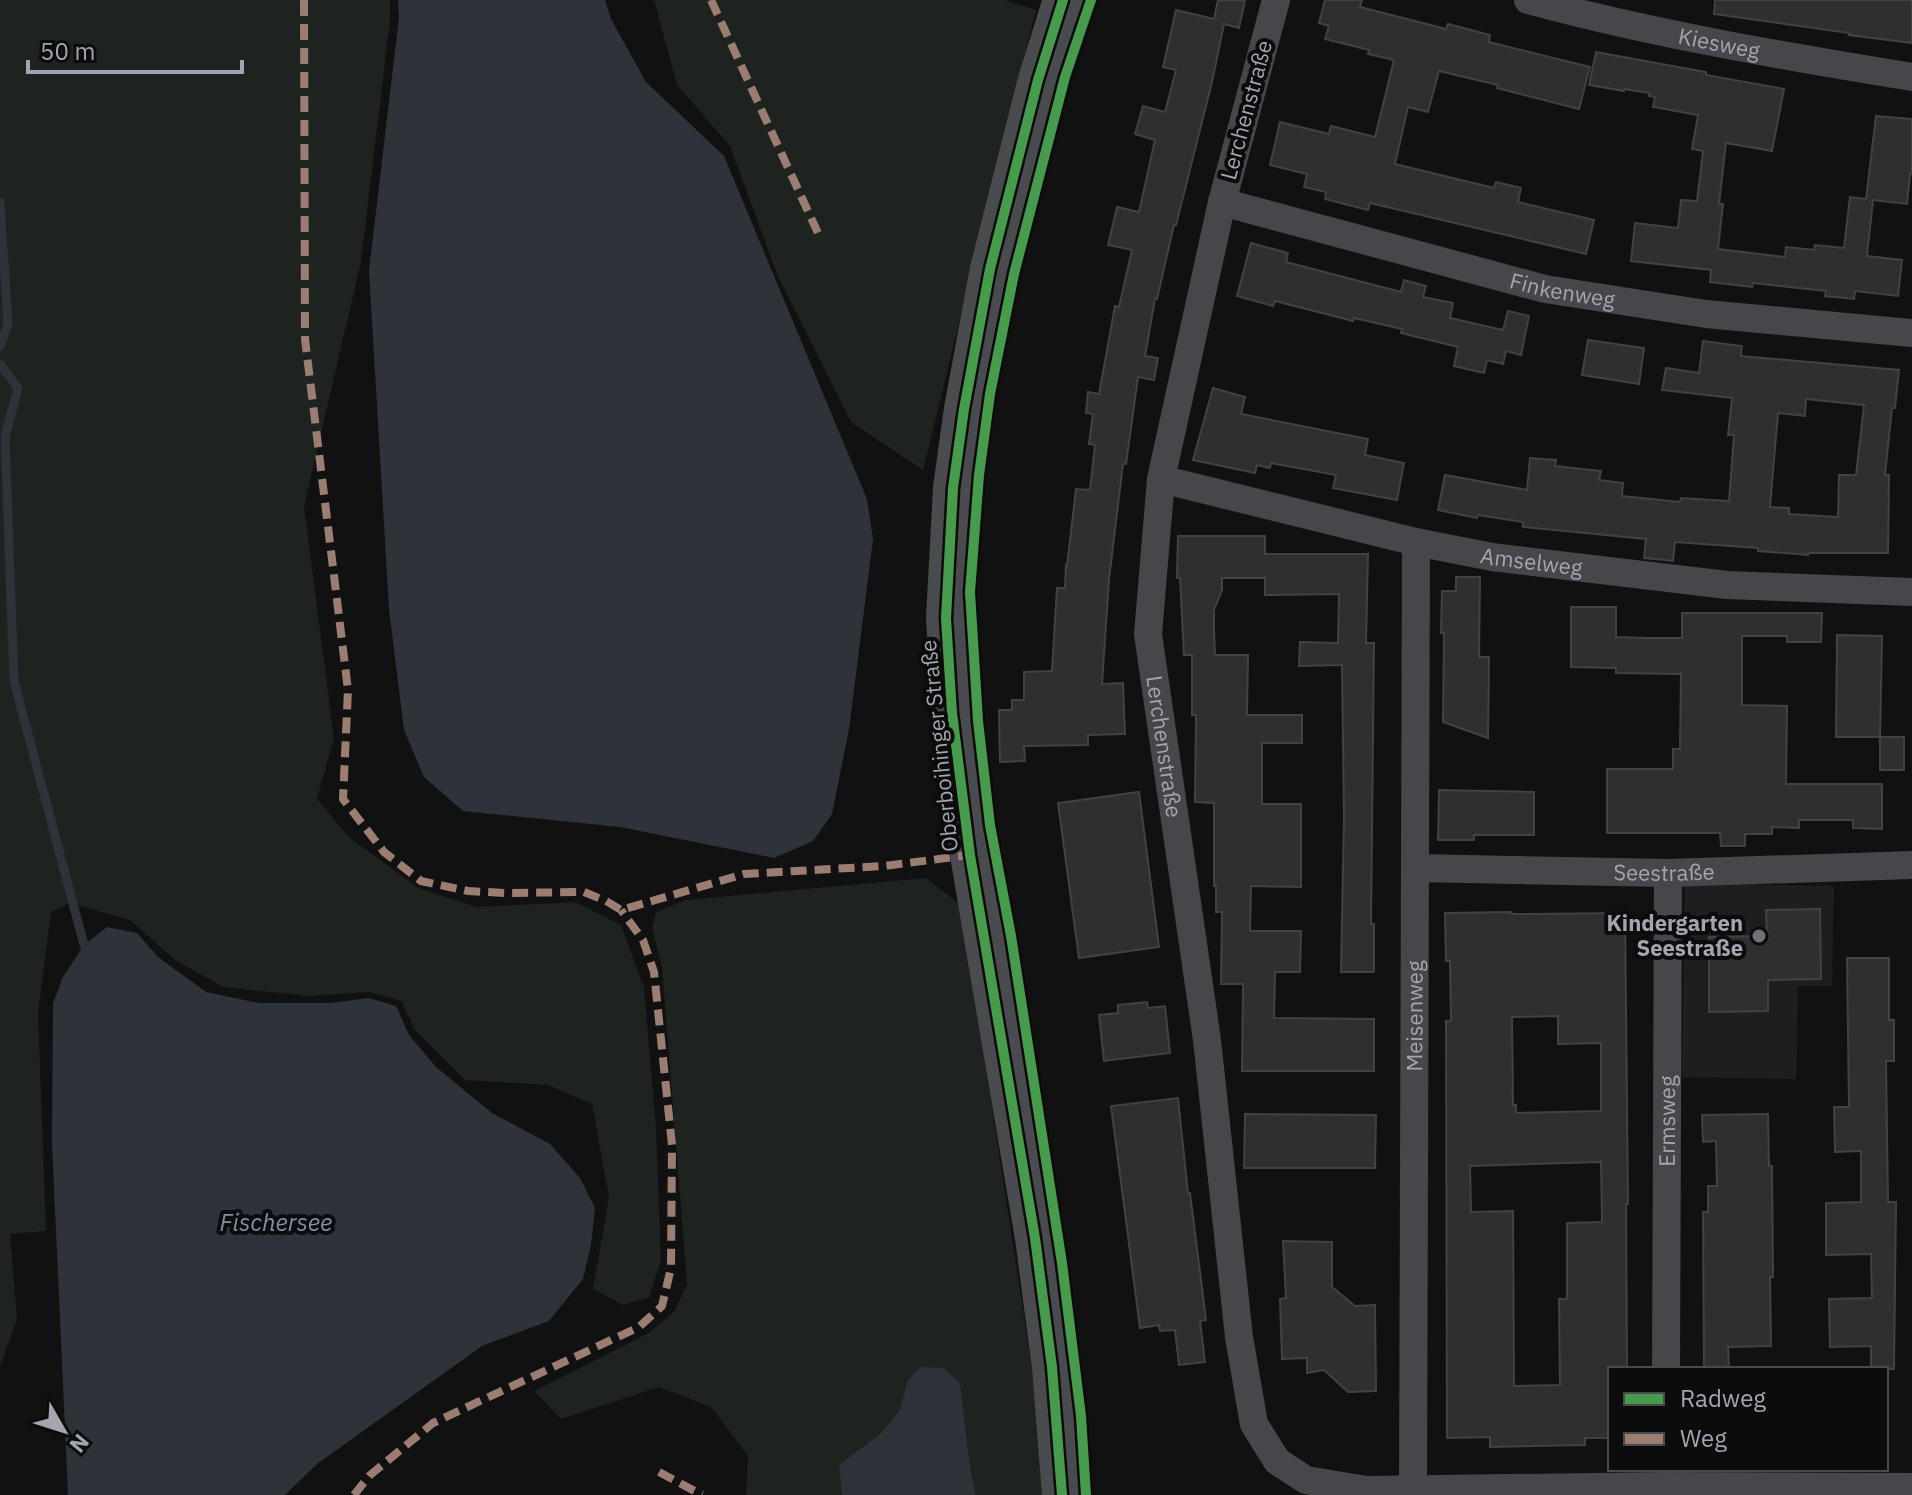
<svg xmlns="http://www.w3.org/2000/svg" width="1912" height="1495" viewBox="0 0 1912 1495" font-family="'IBM Plex Sans',sans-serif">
<rect width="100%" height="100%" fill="#111112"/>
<path fill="#1e1e20" d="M1685 883 1834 886 1832 986H1798L1796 1079 1682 1077Z"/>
<path fill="#1e231f" d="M0 0H390V20L361 262 304 506 334 738 317 799 349 837 418 888 477 907 575 902 621 925 644 988 656 1128 661 1260 649 1297 623 1305 593 1289 609 1197 592 1104 547 1085 465 1080 415 1030 401 1001 369 992 308 996 223 987 175 960 130 920 69 903 51 912 38 1013 46 1231 10 1234 17 1319 0 1367Z
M654 0H1005L1036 10 923 470 851 422 777 274 730 146 677 85Z
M926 878 961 905 1037 1402 1042 1495H976L969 1461 907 1382 900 1410 881 1433 840 1465 842 1495H746L748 1456 711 1407 659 1387 561 1419 534 1391 647 1334 674 1312 687 1284 662 967 652 928 656 912 686 900Z"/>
<path fill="#2d3339" d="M398 0H605L611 19 646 82 724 156 867 499 873 539 849 729 832 814 813 841 774 858 620 827 463 811 424 777 404 730 389 609 369 271 399 17Z
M107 927 137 933 158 957 206 992 259 1003H331L369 998 396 1006 409 1035 436 1067 492 1113 550 1144 580 1178 595 1208 591 1244 583 1279 549 1321 482 1346 317 1464 285 1495H68L52 1144 53 1003 63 977 84 945Z
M920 1367 943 1368 960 1383 969 1461 976 1495H842L839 1465 881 1433 900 1410 907 1382Z"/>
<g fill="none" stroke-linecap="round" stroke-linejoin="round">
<path stroke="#2d3339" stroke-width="9" d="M0 202 8 324 0 347
M0 364 18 388 5 437 14 681 84 945"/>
</g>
<path fill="#2f2f30" stroke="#414245" stroke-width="2" fill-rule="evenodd" d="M1218 0H1245L1239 28 1224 24 1212 82 1176 225H1174L1157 299H1155L1145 356 1158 358 1154 380 1138 377 1126 464H1123L1109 579 1102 684 1123 683 1125 734 1088 735V745L1024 746 1025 761 1000 762 999 710H1012V700H1024V672L1052 671 1057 588H1065L1066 565 1067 566 1076 489 1090 490 1095 445 1089 444 1093 414 1086 413 1088 392 1099 394 1115 306 1119 307 1132 250 1108 245 1117 207 1139 212 1155 140 1135 134 1143 106 1165 112 1176 70 1163 67 1176 10 1214 19Z
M1325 0H1362L1360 7 1446 29 1448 24 1490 35 1489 42 1590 67 1579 109 1497 88 1498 85 1439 71 1428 112 1408 107 1395 164 1494 188 1496 182 1521 188 1518 202 1594 220 1586 254 1370 203 1368 210 1325 199 1326 192 1304 187 1307 174 1270 165 1280 122 1329 134 1331 126 1375 137 1394 60 1368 54 1369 50 1325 39 1329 26 1319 23Z
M1715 0H1912V43L1849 35V33L1714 14Z
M1596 52 1706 72V75L1784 89 1772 151 1726 143 1719 204H1723L1718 249 1785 257 1786 247 1814 250 1815 245 1844 248 1850 197 1866 199 1876 116 1912 119V174H1910L1907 204 1873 200 1867 256 1902 260 1898 296 1855 291 1854 299 1825 296 1826 291 1753 283 1752 287 1710 282 1711 270 1631 261 1635 223 1678 228 1681 200 1697 201 1703 151 1692 149 1698 115 1653 107 1655 97 1649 96V93L1624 89V91L1589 85Z
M1251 243 1288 253 1286 262 1401 292 1404 280 1426 286 1423 297 1453 303 1450 318 1503 330 1508 311 1529 316 1521 355 1506 351 1503 364 1487 360 1484 373 1454 366 1458 347 1401 333 1402 329 1354 318 1353 321 1275 301 1273 306 1237 296Z
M1588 340 1644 348 1639 384 1582 375Z
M1703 341 1742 346 1741 356 1899 370 1895 408H1892L1885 475H1889L1888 553H1808V555L1758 551V548L1675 542 1673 561 1665 560 1644 558 1646 539 1523 527V522L1478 515 1477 518 1438 510 1445 475 1527 490 1530 458 1556 460 1555 466 1601 471 1599 480 1623 483 1622 496 1680 502 1681 498 1729 501 1734 435H1728L1732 398 1662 390 1666 368 1699 373ZM1806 399 1864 405 1856 475H1839L1838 517 1789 514V508L1770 507 1778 413 1805 416Z
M1213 388 1245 397 1241 414 1368 439 1365 455 1404 463 1397 500 1333 488 1336 475 1271 463 1270 468 1257 465 1255 473 1193 460Z
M1178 536H1265V554H1368L1366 643H1374L1371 924H1374V972H1341L1344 816 1342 665 1299 666 1300 642 1338 643 1339 594 1265 595V578H1222V590L1214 610V630L1215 655H1248L1247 715H1302V743H1262V804H1301V887L1251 886 1250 931H1301L1300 972H1275L1274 1018 1374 1019V1071H1242L1243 984H1221L1222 912H1216V886H1214V803L1195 802 1196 715H1192V655H1184L1180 578H1177Z
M1456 577H1480L1479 657H1489L1488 738 1443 722 1444 633H1441L1442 591H1456Z
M1571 607H1616V637L1648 638H1682V613H1822L1821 642H1787V636H1742V705L1787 706 1786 784H1882V829L1853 828V820H1799V828L1772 827V834H1745V846H1721L1720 833H1607V769H1673V749H1680L1681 674 1616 673V668L1571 667Z
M1837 635 1882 636 1880 737H1836Z
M1880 737H1904V770H1880Z
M1439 790 1534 792V835H1474V840H1438Z
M1139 792 1159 947 1079 958 1058 803Z
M1820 909 1821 979 1768 980V1011L1709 1012V937L1767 936 1766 910Z
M1511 912 1512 914 1625 913 1628 1204H1626L1627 1369H1610V1438H1585V1445L1490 1447V1437L1447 1438 1446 1021H1451L1450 961H1446L1445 913ZM1558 1016V1044L1601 1043V1111L1516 1113V1105H1513L1512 1017ZM1601 1162 1602 1222 1567 1223V1299H1559L1560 1385 1514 1386 1513 1211 1471 1212 1470 1166Z
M1847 958H1889V1020H1894V1061H1886L1888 1202H1896L1894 1369H1871V1346L1830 1347 1829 1299 1872 1298 1871 1254 1826 1255V1203L1861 1202V1151L1835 1152 1834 1107H1849Z
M1147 1002 1148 1008 1165 1006 1170 1053 1104 1061 1099 1015 1118 1013V1005Z
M1178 1098 1188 1193H1190L1206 1320 1200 1321 1205 1362 1179 1365 1175 1330 1160 1331 1159 1325 1140 1328 1111 1106Z
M1245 1114 1376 1115 1375 1168H1244Z
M1768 1114 1769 1166H1772L1773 1277H1770L1771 1346 1728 1347 1729 1369H1704L1703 1212H1708V1186H1717L1716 1141 1703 1142 1702 1115Z
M1283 1241 1332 1242V1287L1355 1306 1375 1305 1376 1391 1348 1392 1324 1370 1307 1373V1358L1282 1359 1280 1299 1286 1298Z"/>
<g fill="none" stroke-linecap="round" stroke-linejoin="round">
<g stroke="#46474a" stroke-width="28">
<path id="s1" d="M1276 0 1222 202 1161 479 1148 634 1207 1040 1239 1337 1254 1424 1277 1461 1306 1480 1367 1490 1666 1486 1912 1487"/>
<path id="s2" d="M1528 0C1654 34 1783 56 1912 77"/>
<path id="s3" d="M1222 202 1545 289 1706 314 1912 333"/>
<path id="s4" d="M1161 479 1416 542 1492 557 1727 585 1912 592"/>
<path id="s5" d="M1416 868 1668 873 1912 865"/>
<path id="s6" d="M1666 1369 1668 873"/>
<path id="s7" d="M1413 1490 1416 542"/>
</g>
<path stroke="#4a4b4e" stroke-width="40" d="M1062 1495 1052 1367 1035 1238 970 855 952 713 946 618 953 488 964 409 990 269 1038 80 1063 0"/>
<path stroke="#9b7d72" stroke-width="8" stroke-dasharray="16 8" stroke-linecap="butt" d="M304 0 305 339 348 690 343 799 384 852 421 881 468 891 505 893 584 892 606 901 621 910 744 874 884 866 970 855
M711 0 818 233
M659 1472 702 1495
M354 1495 369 1476 433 1423 639 1327 662 1306 671 1268 672 1145 654 972 643 940 621 910"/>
<g stroke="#0c0c0d" stroke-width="15">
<path id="cycleway" d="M1062 1495 1052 1367 1035 1238 970 855 952 713 946 618 953 488 964 409 990 269 1038 80 1063 0
M1086 1495 1081 1416 1062 1263 1011 936 990 825 978 721 970 592 979 475 990 394 1014 274 1065 77 1091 0"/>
</g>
<use href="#cycleway" stroke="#469c4c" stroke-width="10"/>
</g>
<circle fill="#707279" stroke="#0c0c0d" stroke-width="3" cx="1759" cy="936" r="8"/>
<g text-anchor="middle" stroke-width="8" stroke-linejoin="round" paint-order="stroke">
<g font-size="22" fill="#a3a6b1" stroke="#0c0c0d">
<text dy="8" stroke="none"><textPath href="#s2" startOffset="196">Kiesweg</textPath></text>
<text transform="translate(1246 110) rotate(-75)" y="8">Lerchenstraße</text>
<text dy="8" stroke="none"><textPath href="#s3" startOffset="352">Finkenweg</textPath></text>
<text dy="8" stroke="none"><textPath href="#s4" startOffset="380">Amselweg</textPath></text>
<text transform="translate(939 746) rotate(-96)" y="8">Oberboihinger Straße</text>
<text dy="8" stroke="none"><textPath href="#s1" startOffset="762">Lerchenstraße</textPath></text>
<text dy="8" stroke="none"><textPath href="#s5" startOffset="248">Seestraße</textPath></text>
<text dy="8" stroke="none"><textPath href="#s7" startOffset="474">Meisenweg</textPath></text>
<text dy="8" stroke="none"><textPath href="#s6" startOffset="248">Ermsweg</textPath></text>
</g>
<g font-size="22" font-weight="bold" fill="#a3a6b1" stroke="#0c0c0d" text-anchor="end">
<text x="1743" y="931">Kindergarten<tspan x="1743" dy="25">Seestraße</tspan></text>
</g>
<g font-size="24" font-style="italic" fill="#7d8faa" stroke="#0c0c0d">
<text x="276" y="1231">Fischersee</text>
</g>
</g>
<rect x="1608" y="1367" width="280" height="104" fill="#0c0c0d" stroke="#484a4f" stroke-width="2"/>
<rect x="1624" y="1393" width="40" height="12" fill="#469c4c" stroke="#484a4f" stroke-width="2"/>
<text x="1680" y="1407" font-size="24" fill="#a3a6b1">Radweg</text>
<rect x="1624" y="1433" width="40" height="12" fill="#9b7d72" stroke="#484a4f" stroke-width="2"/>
<text x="1680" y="1447" font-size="24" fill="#a3a6b1">Weg</text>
<g transform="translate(64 1431) rotate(129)" stroke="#0c0c0d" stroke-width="6" paint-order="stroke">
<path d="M0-6L14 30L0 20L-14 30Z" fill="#a3a6b1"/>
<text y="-12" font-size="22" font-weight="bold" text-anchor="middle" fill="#a3a6b1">N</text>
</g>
<path d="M28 60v12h214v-12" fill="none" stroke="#a3a6b1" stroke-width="4"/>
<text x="40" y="60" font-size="24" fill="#a3a6b1" stroke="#0c0c0d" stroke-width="6" paint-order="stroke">50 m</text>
</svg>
